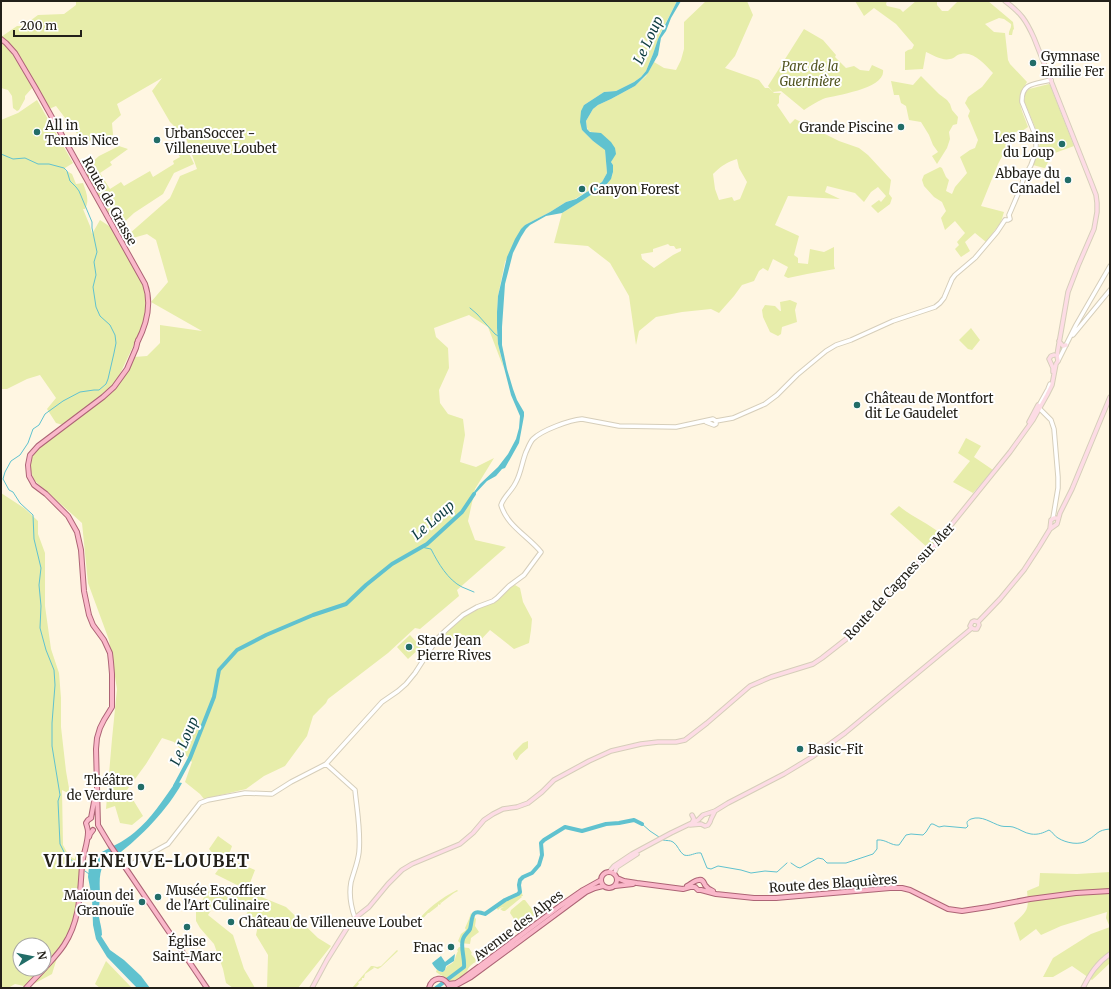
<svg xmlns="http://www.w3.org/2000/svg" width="1111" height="989" viewBox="0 0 1111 989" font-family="Merriweather,serif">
<rect width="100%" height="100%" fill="#fff6e2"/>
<path fill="#e7edaa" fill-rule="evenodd" d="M76 1H677L660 34 653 54 646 71 641 77 634 82 616 91 604 92 584 105 582 130 593 141 605 149 607 173 602 182 575 199 566 202 550 212 525 225 505 262 498 296 497 312V328L498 344 504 369 488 327 469 315 434 328 436 337 448 348 449 368 439 390 440 403 448 414 463 419 465 435 460 462 476 467 494 458 475 489 468 521 475 540 506 547 457 590 459 596 420 629 415 628 388 653 328 699 326 703 313 716 307 736 285 766 264 776 246 789 204 799 200 794 185 782 192 762 174 742 162 738 146 764 127 790 143 816 132 825 120 823 115 806 106 809 112 739 117 689 109 640 88 583 82 523 35 481C31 474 28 464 32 456 34 453 37 451 39 448L109 394 124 377 134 357 147 356 160 343V325L202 331 151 302 168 282 156 240 147 234 133 238 129 234 170 198 180 176 197 169 186 138 170 122 152 91 162 78 117 104 121 115 112 123 113 135 87 141 78 135 56 106 49 109 18 55 1 37 17 26H23L38 15 64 14 76 5Z
M706 1H747L753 15 735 56 725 68 759 80 765 88H769L774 93H781L779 96V103L777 105 790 124 795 119 839 141 859 148 868 155 891 180 889 194 892 198 890 204 878 213 871 206 879 200 881 202 886 196 878 187 871 192 864 202 855 193 827 186 825 192 840 199 788 196 775 225 799 236 794 255 798 258V263L808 264 810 249 824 252 834 247V266L835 269 807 274 788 278 784 276 788 267 773 259 768 271 763 268 759 271 754 281 742 285 734 296 719 313 711 309 682 312 656 317 639 331 636 345 629 296 610 263 588 246 554 243 562 213 606 185 612 176 613 172V165L611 162 612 159 596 133C587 132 587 129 586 121L593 109 598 105 611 99 635 86 646 76 654 62 664 68 676 70 681 60 684 49V22ZM737 159 739 168 747 182 740 199 734 201 732 197 719 200 715 189 713 174C721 166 727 162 737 159ZM668 244 670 246H674L676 249 681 248V251L673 255 654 268 642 259 641 254 653 252V249Z
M855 1H887L886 4 887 6 900 9 903 12 916 1H937V5L942 11H948L958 1H988L1013 22 1014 29 1013 30 1012 35H1009C1008 31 1012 28 1011 24L1004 19 999 18 985 24 994 32 1005 33 1008 60 1010 64 1027 82C1015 103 1021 106 1028 127L1022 131 1015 132 998 164 981 206 1004 212 1001 222 986 242 975 233 965 242 970 251 961 257 955 249 959 245 957 242 965 233 955 221 945 230 941 218 946 211 942 202 934 197 924 186 922 180 924 175 940 167 942 168 946 177 949 180 946 191 952 194 955 187 967 173 960 157 970 150 975 148 978 140 968 116 970 111 965 103 968 97 982 87 993 73C985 65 974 51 961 54 957 54 954 59 950 59 942 61 933 55 926 52L923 69 905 70V52L908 50 912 49 914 45 896 24 874 8 864 16Z
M804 29 823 40 836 55 835 57 846 68 854 66 860 70 869 71 872 65 883 70C886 89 836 95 823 99 816 102 810 106 804 110L781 91 773 92 768 86Z
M1 42 11 52 33 87 25 96V99L19 110 17 111 13 108 12 96 8 90 1 88Z
M921 76 939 94 947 100 950 104 952 110 958 117 957 124 953 125 949 132 950 139 947 148 937 164 932 156 938 152 933 145 929 135 921 122 909 120 906 106 901 103 899 95H894L891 81 913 85Z
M1049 84 1050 85 1074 146 1052 154 1045 168H1044L1033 165 1040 143 1038 142 1037 132 1024 101 1025 93 1029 89Z
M37 100 73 163 65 168V170L72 174 76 184 83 183C86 192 90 200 85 209H83L90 226 92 234 100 220 112 228 144 285 147 301 144 320 139 334 118 378 112 386 102 396 63 425 56 423 47 409 56 398 40 375 27 379 7 389H1V120L18 113Z
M119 146 128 149 110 162 112 165 100 173 110 189 121 182 124 186 150 171 153 177 174 164 173 161 180 157 177 152 186 147 194 164 174 173 163 194 134 213 118 228 86 174 90 164 99 156Z
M790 300 797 303 795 310 797 322 782 327 781 334 778 336 770 332 763 317 762 310 765 305 775 306 780 311H781L780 302Z
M971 328 980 340 972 350 968 349 959 340Z
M966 438 981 446 974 457 993 470 973 493 953 482 970 461 958 453Z
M1 493 24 508 38 521V534L45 553V606L51 649 59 673 61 698V727L66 771 70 794 62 790 63 845 69 856 75 859 76 853 79 854V880L75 913 72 925 61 945 52 974 28 987 15 984 8 988H1ZM20 945H44V969H20Z
M899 506C912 517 928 523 941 534L929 549 890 514Z
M515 585 520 588 523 602 532 619 531 630 529 643 514 649 490 630 476 645 460 633 455 639 444 634 460 618 479 605 499 598 509 588Z
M410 635 421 647 408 659 397 647Z
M528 741V748L520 755 517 760H516L513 755V753L523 743Z
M218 836 232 846C230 853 226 858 220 861 216 858 213 853 209 849Z
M226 859 230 862 232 860 255 870 248 888 237 885 215 874Z
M1110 872V924L1109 925 1106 918 1107 912 1061 926 1041 935 1036 929 1020 941 1014 923C1028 911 1029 909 1027 891L1039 886 1040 873 1077 874Z
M215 885 244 890 286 907 318 938 331 946 298 988H267L268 955 256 935 258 925 245 917 248 911 219 898 208 915 233 935 244 969 255 988H233L226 983 223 969 214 944 200 928 196 921V911L206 894Z
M457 890 458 891 454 893 441 903 440 902 441 904 439 905 438 904V906L429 913H428L417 925H415C424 910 443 897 457 890Z
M521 891 523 896H521L522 897 505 911H503L500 909 504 907 500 908 498 910 496 907 507 899 518 894Z
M523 900H525L535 913 532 919 518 929 517 932 509 938 506 937 518 925 510 913 511 910Z
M471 913 476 919 475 926 479 932 471 938 470 944 460 943 458 941 461 934 466 930 465 928 469 919Z
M1110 927V963L1092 980 1072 966 1053 977H1043L1053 958 1091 934Z
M459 947 469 948 472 953 471 954 477 961C472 964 468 967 467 972 462 976 457 981 450 981 446 977 441 976 436 972L437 969 440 972H443L445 970 447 966C457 962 454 958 458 951L457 950Z
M397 950 398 951 381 967 378 969 373 967 374 968 365 974 364 978H362V980L358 982 359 984 356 987 352 988 371 966H373L377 967 381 966Z
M106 961 131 987V988H100L95 984Z"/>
<path fill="#60c2cf" d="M677 1H681L671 18 666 31 661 38 658 55 648 73 635 86 611 99 598 105 593 109 586 121 587 129 590 132 601 133 611 142 615 148 616 154 611 162 613 165V172L611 179 606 185 583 200 562 213 546 216 530 225 526 229 521 237 513 253 505 284 502 327V345L507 369 513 389 517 400 524 412V416L519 443 505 468 502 469 496 476 487 481 472 497 471 496 480 484 498 467 508 454 516 439 519 428 520 416 511 395 498 344 497 328V312L498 296 507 257 515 239 521 229 525 225 550 212 566 202 576 199 602 182 607 173 605 150 593 141 582 130 580 122 581 111 584 105 604 92 616 91 634 82 641 77 646 71 653 54 658 39Z
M177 782 182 783C168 809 141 837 117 855 113 859 109 860 104 863 98 874 100 886 100 898 99 904 99 910 99 917 100 923 102 929 102 935L101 936 110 950 124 960 141 976 150 988H137L107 957 96 939 93 925 92 898 88 877 89 866C94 864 95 861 95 856 108 848 124 842 135 832 151 819 163 800 175 783Z
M455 954 454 961 446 966 445 970 443 972C438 972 434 967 432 963L441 956 445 962Z"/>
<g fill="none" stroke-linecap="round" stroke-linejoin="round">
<path stroke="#60c2cf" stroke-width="1" d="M1 154 13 159 25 158 38 164H49L64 168 67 171 70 181 76 187 79 191 92 222V228L97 252 94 262 96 275 93 287 96 307 100 316 110 325 115 335 116 343 114 353 108 379 106 384 99 390H94L80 392 63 401 45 414 39 425 33 429 28 443 20 455 11 461 5 472 3 479 9 490 13 492 20 503 33 515 34 539 41 568 39 585 41 606 40 628 46 650 54 670 55 685 52 723V746L60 795 58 801 60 844 65 854 80 868
M470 308 477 314 495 334 498 336
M421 547 431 549C438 563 448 580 462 587 466 589 470 590 474 592
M642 824 650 831 659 837
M663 840C667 841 670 840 673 842 678 845 679 852 684 855 690 857 695 852 701 853L707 868 711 869 718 866 741 870 751 873 765 871 777 872 787 863
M791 863 797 867 800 868 818 858 823 859 827 863H846L873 854 877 849V840C886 839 891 846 899 845L906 835 911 834 923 835 926 832 931 824H933L939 827 944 826 966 828 968 826C966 822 967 821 971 819 982 815 991 823 1001 826 1005 827 1009 826 1013 827 1020 829 1024 833 1031 834 1038 835 1043 833 1049 830 1053 832 1054 836 1058 838 1066 843 1080 846 1088 840 1098 834 1097 830 1110 829
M85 871 89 874"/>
<path stroke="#60c2cf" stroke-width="4" d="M175 786 190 758 214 697 219 670 237 650 266 635 313 615 346 604 366 585 392 564 427 544 462 512 474 494
M436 988 464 967C465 958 460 947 463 939 464 935 468 933 470 929 473 918 470 908 485 914L505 900 518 894 520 892 519 885 520 880 523 877 532 873 539 865 542 855 541 843 544 840 565 827 582 831 606 824 619 823 634 820 642 824"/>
<g stroke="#d6ceba" stroke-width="5.5">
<path id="tertiary" d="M1005 220H1008L1010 219 1009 215 1021 187 1023 180 1031 165 1036 151V143L1034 132 1022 102C1021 82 1036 84 1051 80
M1073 335 1110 290
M1058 361 1076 325 1110 266
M1038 407 1048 389 1050 384
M1039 408 1051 420 1054 429 1058 477V488L1053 518
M706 422 714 425 716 424V421
M326 764 355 790C357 811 361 831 359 852 358 862 354 871 351 882 349 893 351 907 355 918
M126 867 168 844 200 803 208 800 245 793 272 794 291 782 326 764 382 702 398 691 406 684 415 673 437 639 446 630 463 615 477 607 493 601 497 598 509 586 524 575 541 552C528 536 507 526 501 505 504 496 512 491 516 482 521 473 522 462 526 452 528 448 530 442 533 439 542 430 570 420 582 419L619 426 676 427 713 419 716 421 733 418 765 404 777 395 797 375 826 351 836 345 851 340 893 321 935 307 940 303 944 298 952 279 955 275 975 258 997 232 1005 220"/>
</g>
<g stroke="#d6ceba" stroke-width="5.5">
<path id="secondary" d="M1059 341 1063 346 1066 345
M1053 372V368L1049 359 1051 356 1054 355
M1029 422 1038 405
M1050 529 1057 524 1060 513 1072 489 1110 397
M978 622 1000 599 1024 570 1039 547 1050 529 1051 520 1054 518H1056
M972 628 970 626 972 622 974 621 978 622
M972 628 974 629H977L979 625 978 622
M589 761 611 751 641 744 658 742H676L685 740 707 723 750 686 771 677 813 664 822 658 854 633 935 545 1010 452 1033 420 1047 395 1052 385 1056 364 1058 361 1057 356 1058 349 1068 292 1078 266 1094 229 1097 212V203L1096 195 1091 182 1034 38C1026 20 1021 13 1005 1
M692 823 694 819 692 815
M690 825 701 824 705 826 708 825 710 822 711 819 715 811
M609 872 614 866 632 854 671 833 698 820 703 815 715 811 728 803 784 774 812 757 845 733 972 628
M614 874 617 867 637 854
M312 988 327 960 347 928 355 918 369 907 388 884 402 870 412 864 460 844 473 833 484 820 493 814 503 809 517 807 528 803 542 792 554 780 589 761
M1083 988C1090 974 1097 963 1110 954"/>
</g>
<g stroke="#ad6475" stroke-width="6">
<path id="primary" d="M1 39 6 43 15 53 35 87 145 284C152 304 147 324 137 343
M138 340 136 348 127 369 114 387 103 397 38 446 30 455 28 465 29 476 34 485 46 494 68 516 77 532 81 550 84 591 89 615 93 625 104 640 110 653 111 662 112 674V707L104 720 100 728 97 738 96 749 98 825 110 845 207 988
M91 818 96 791
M89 837 90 834 93 830
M601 880a8 8 0 1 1 16 0a8 8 0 1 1-16 0Z
M617 878 624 881 637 883 683 889 690 887H695
M615 886 633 884
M687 886C691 884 695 880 699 880 703 879 704 883 705 885 707 888 710 890 713 891
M695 887 698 890H701L716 894 754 898H776L890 888H902L910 890 948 909 962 911 988 907 1030 899 1076 893 1110 891
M44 969C51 961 58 954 64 945 80 921 80 893 82 865 83 854 88 843 88 832 88 829 87 827 86 823L88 820 91 818
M448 984 456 983 461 980 560 906 583 890 601 880
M26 988 44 969
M429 988C432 977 444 975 449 986
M451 988 471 977 586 892 595 888 603 886"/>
</g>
<use href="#tertiary" stroke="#fff" stroke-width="3.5"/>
<use href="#secondary" stroke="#fddce5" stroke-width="3.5"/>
<use href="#primary" stroke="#fab8ca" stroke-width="4"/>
</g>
<g fill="#226d68" stroke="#fff" stroke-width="1.5">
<circle cx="1033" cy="63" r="4"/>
<circle cx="901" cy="127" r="4"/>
<circle cx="37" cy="132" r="4"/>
<circle cx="157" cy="140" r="4"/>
<circle cx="1062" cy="144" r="4"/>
<circle cx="1068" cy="180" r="4"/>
<circle cx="582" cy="189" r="4"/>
<circle cx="857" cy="405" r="4"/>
<circle cx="409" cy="647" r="4"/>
<circle cx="800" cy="749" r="4"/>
<circle cx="141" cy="787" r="4"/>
<circle cx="158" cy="897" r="4"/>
<circle cx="142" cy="902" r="4"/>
<circle cx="231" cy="922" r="4"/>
<circle cx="187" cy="927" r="4"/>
<circle cx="451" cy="947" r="4"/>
</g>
<g text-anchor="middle" stroke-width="4" stroke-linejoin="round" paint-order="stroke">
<g font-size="13" fill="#232019" stroke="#fff" text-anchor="start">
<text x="1041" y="61">Gymnase<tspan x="1041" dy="15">Emilie Fer</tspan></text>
<text x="45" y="130">All in<tspan x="45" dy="15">Tennis Nice</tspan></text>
<text x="893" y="132" text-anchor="end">Grande Piscine</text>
<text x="165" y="138">UrbanSoccer -<tspan x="165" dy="15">Villeneuve Loubet</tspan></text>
<text x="1054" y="142" text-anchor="end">Les Bains<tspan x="1054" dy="15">du Loup</tspan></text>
<text x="1060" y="178" text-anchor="end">Abbaye du<tspan x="1060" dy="15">Canadel</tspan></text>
<text x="590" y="194">Canyon Forest</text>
<text x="865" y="403">Château de Montfort<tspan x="865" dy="15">dit Le Gaudelet</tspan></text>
<text x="417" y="645">Stade Jean<tspan x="417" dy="15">Pierre Rives</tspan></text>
<text x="808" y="754">Basic-Fit</text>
<text x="133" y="785" text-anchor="end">Théâtre<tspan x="133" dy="15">de Verdure</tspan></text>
<text x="166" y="895">Musée Escoffier<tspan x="166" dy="15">de l'Art Culinaire</tspan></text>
<text x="134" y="900" text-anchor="end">Maïoun dei<tspan x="134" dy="15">Granouïe</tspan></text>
<text x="239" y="927">Château de Villeneuve Loubet</text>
<text x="187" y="946" text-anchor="middle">Église<tspan x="187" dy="15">Saint-Marc</tspan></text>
<text x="443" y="952" text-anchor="end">Fnac</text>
</g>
<g font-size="13" font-style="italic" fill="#525521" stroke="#fff">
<text x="810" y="71">Parc de la<tspan x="810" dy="15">Guerinière</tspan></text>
</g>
<g font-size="13" fill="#232019" stroke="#fff">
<text transform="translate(110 201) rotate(61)" y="5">Route de Grasse</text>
<text transform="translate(899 581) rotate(-47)" y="5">Route de Cagnes sur Mer</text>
<text transform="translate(833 883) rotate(-4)" y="5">Route des Blaquières</text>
<text transform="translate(518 925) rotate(-37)" y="5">Avenue des Alpes</text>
</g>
<g font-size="14" font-style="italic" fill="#0d3c41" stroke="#fff">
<text transform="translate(648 40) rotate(-65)" y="5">Le Loup</text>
<text transform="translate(433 520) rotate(-41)" y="5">Le Loup</text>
<text transform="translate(184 741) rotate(-67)" y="5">Le Loup</text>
</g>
<g font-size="17" font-weight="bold" letter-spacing="1" fill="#232019" stroke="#fff">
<text x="147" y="867">VILLENEUVE-LOUBET</text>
</g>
</g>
<rect width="1111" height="989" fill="none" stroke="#232019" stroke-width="4"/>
<g transform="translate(32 957) rotate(80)"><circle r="19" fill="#ffffff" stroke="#a7a6a3"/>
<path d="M0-3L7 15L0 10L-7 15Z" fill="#226d68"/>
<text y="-6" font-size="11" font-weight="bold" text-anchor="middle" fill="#232019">N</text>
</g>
<path d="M14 30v6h67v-6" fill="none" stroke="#232019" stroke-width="2"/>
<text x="20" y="30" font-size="12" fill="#232019" stroke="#ffffff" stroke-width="3" paint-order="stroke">200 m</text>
</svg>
